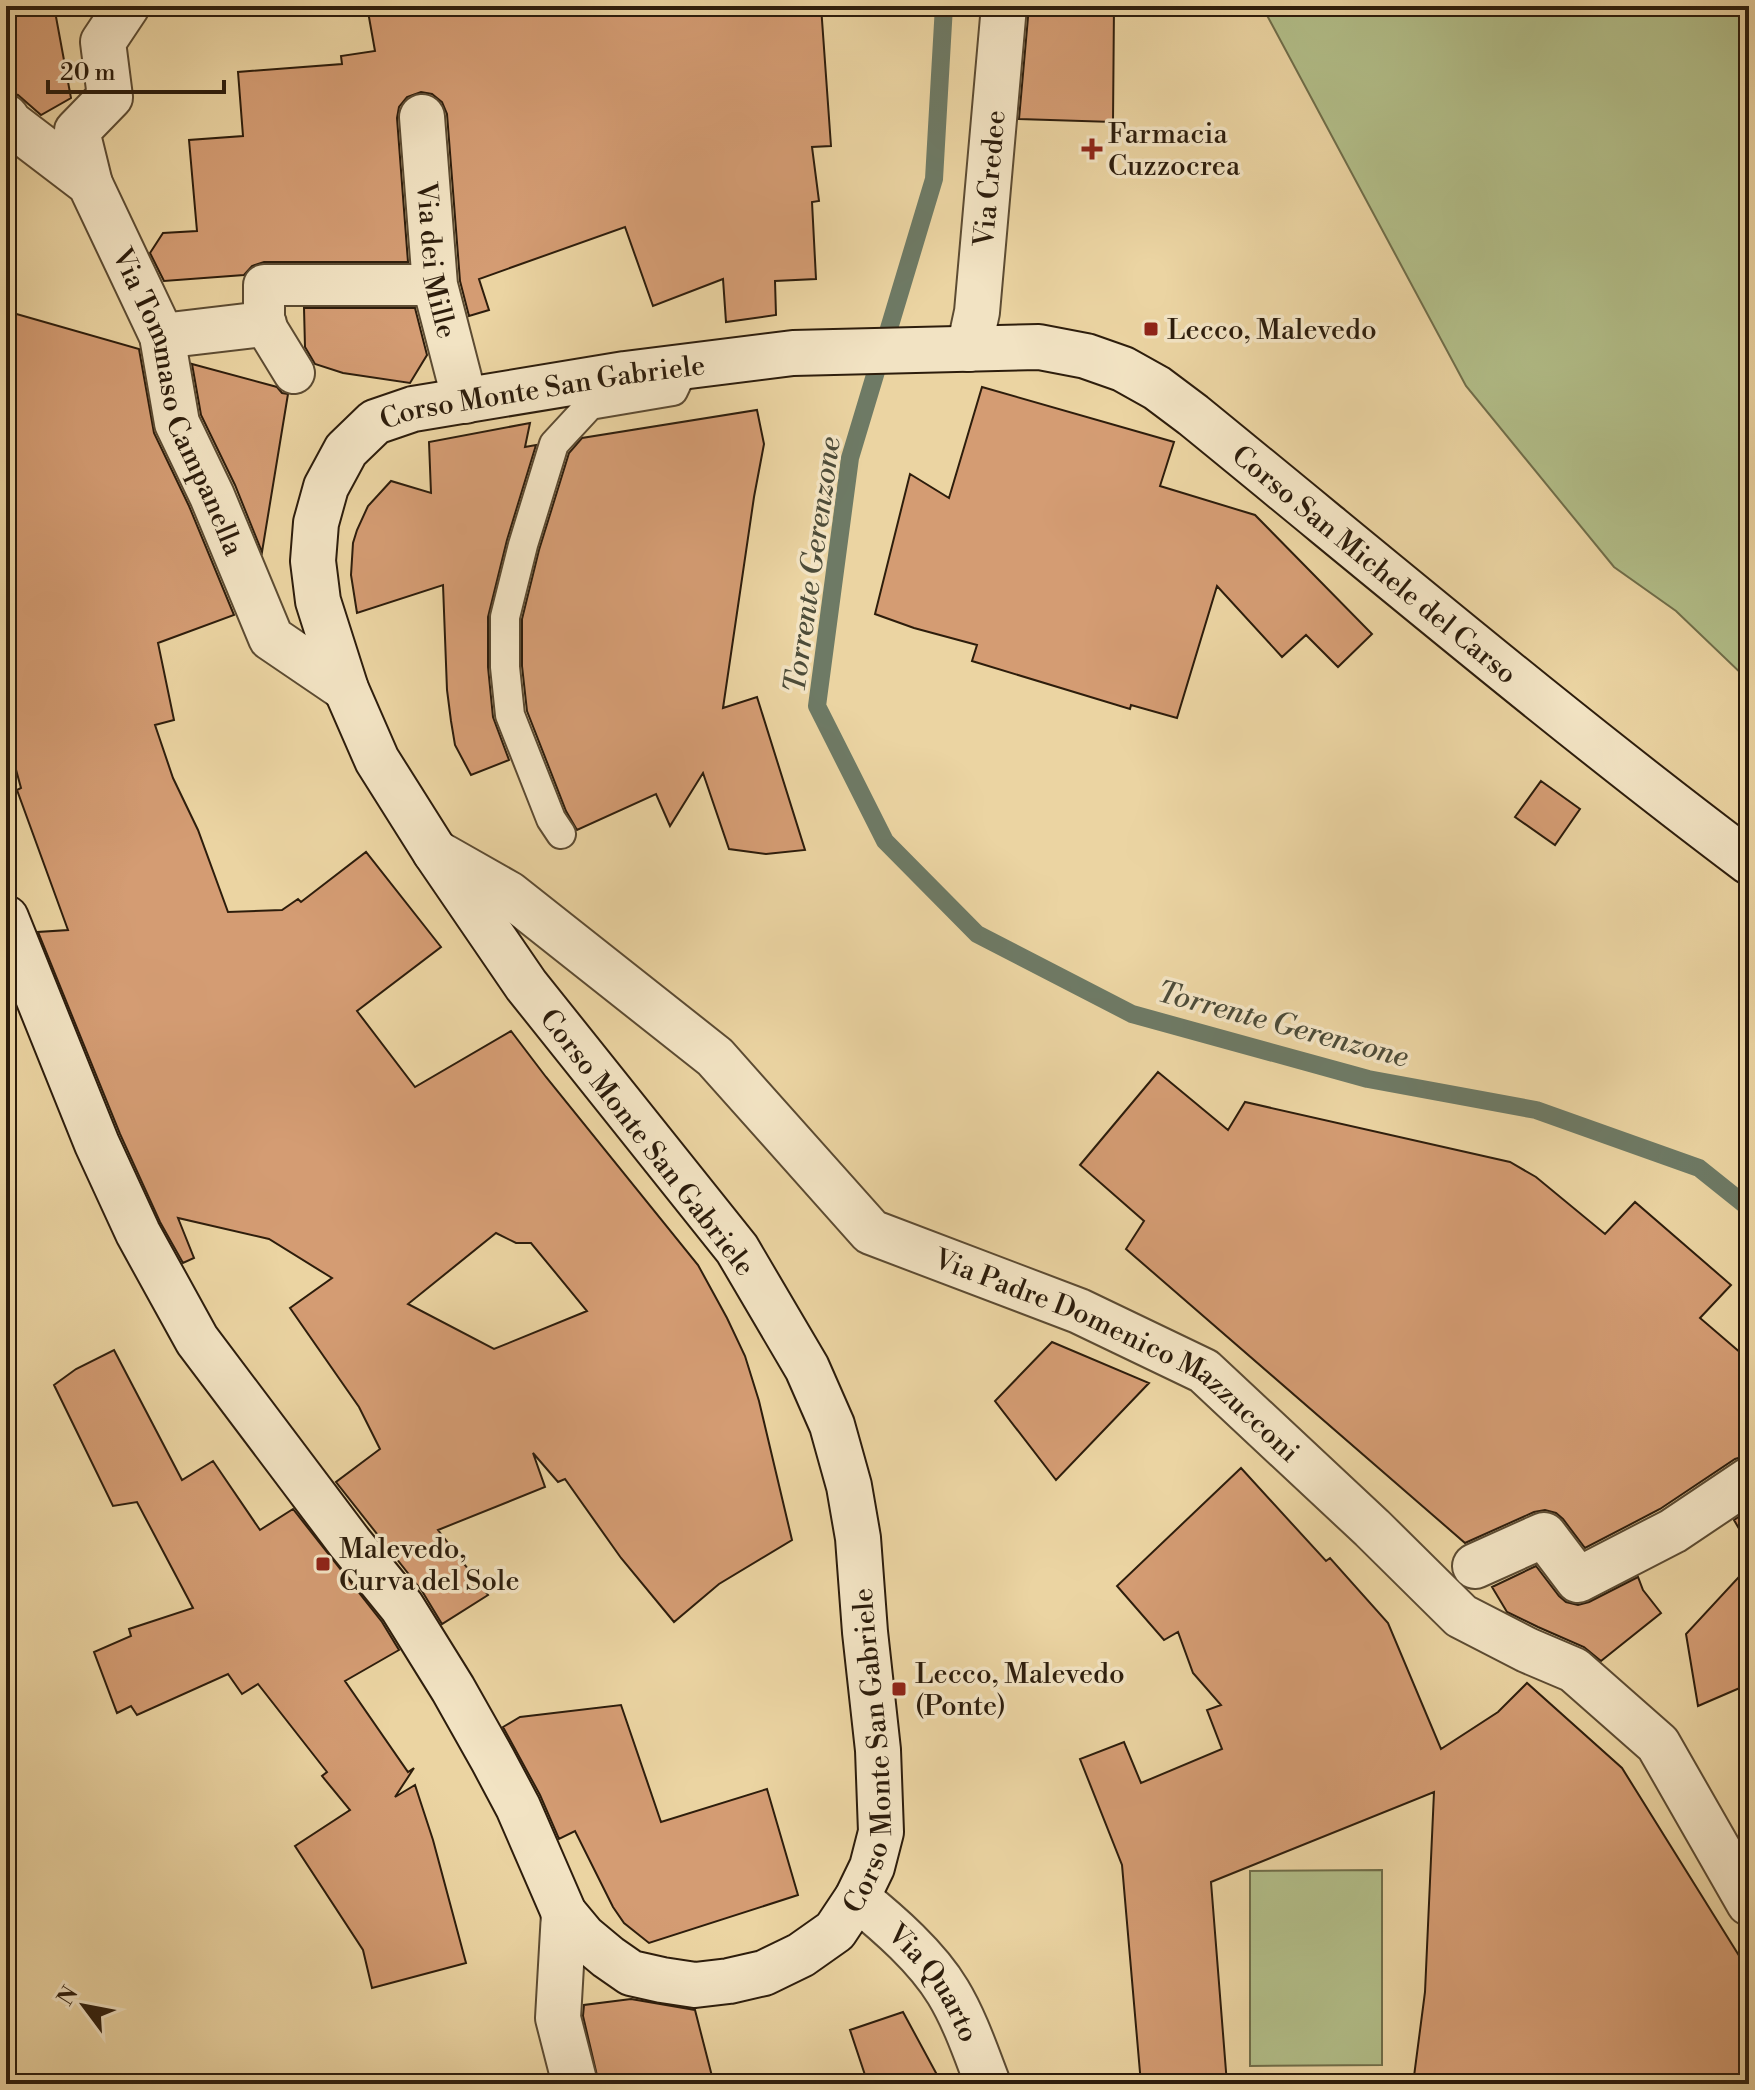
<svg xmlns="http://www.w3.org/2000/svg" width="1755" height="2090" viewBox="0 0 1755 2090" font-family="'Libre Bodoni',serif">
<rect width="100%" height="100%" fill="#ebd4a2"/>
<filter id="stains"><feTurbulence type="fractalNoise" baseFrequency=".0025" numOctaves="4"/><feColorMatrix values="0 0 0 0 .2 0 0 0 0 .09 0 0 0 0 .02 0 0 0 .5 -.17"/></filter>
<radialGradient id="worn" r=".72"><stop offset=".6" stop-color="#630" stop-opacity="0"/><stop offset="1" stop-color="#630" stop-opacity=".3"/></radialGradient>
<path fill="#b2be89" stroke="#706e4a" stroke-width="2" d="M1262 6H1749V681L1676 611 1614 567 1466 386Z
M1382 1870V2065L1250 2066V1871Z"/>
<g fill="none" stroke-linecap="round" stroke-linejoin="round">
<path stroke="#6e7a65" stroke-width="18" d="M944 6 934 179 850 458 817 706 885 841 977 934 1132 1014 1368 1079 1536 1110 1699 1168 1749 1208"/>
</g>
<path fill="#d49c73" stroke="#2d1d0c" stroke-width="2" fill-rule="evenodd" d="M6 6H54L71 98 41 115 18 95 6 92Z
M367 6H821L831 146 812 147 819 201 812 202 816 279 775 281 776 315 726 322 723 279 653 306 625 227 479 279 489 310 469 316 460 281 447 114 442 102 432 94 421 92 407 97 399 107 397 118 408 262H264L252 266 244 275 164 281 150 253 163 233 197 231 189 140 243 136 238 72 342 64 341 56 375 51Z
M1029 6H1114L1113 122 1019 119Z
M304 308H415L427 355 410 383 343 373 315 364 305 347Z
M6 311 139 349 154 433 189 506 234 615 158 643 174 720 155 725 173 778 198 830 228 912 282 910 298 899 301 902 366 852 441 947 357 1011 415 1087 511 1031 546 1077 698 1265 727 1318 745 1356 759 1401 792 1540 719 1584 674 1622 621 1558 565 1479 558 1482 533 1453 545 1487 438 1530 488 1595 442 1624 422 1591 336 1482 380 1449 359 1407 290 1308 332 1278 269 1239 178 1218 194 1258 183 1263 160 1222 120 1134 38 932 68 930 17 790 21 788 6 733ZM496 1233 516 1243H531L587 1311 494 1349 408 1304Z
M192 364 277 387 282 393 288 394 262 552 235 485 201 415Z
M982 387 1174 442 1160 486 1255 515 1372 634 1338 667 1306 635 1282 657 1217 586 1177 718 1131 705 1130 709 972 661 977 645 914 628 875 614 910 474 949 498Z
M757 410 764 444 754 497 723 708 757 697 805 850 766 854 729 849 703 773 670 826 656 794 577 830 566 811 527 711 522 666V619L539 550 569 453 582 438Z
M530 423 525 447 536 445 507 540 488 617V667L493 717 509 760 471 775 455 745 451 721 447 690 443 585 357 613 351 575 353 543 357 530 368 506 391 481 431 493 429 442Z
M1541 781 1580 809 1555 845 1515 817Z
M1158 1072 1228 1130 1245 1102 1510 1162 1536 1177 1605 1234 1635 1202 1731 1285 1700 1318 1749 1360V1455L1735 1459 1660 1509 1585 1548 1563 1519 1556 1513 1545 1510 1534 1512 1465 1543 1126 1249 1144 1221 1080 1165Z
M1052 1342 1149 1383 1056 1480 995 1401Z
M114 1350 182 1480 213 1461 260 1530 293 1509 382 1622 399 1650 345 1681 408 1772 414 1768 395 1797 415 1785 433 1840 466 1963 372 1988 363 1950 295 1846 350 1810 322 1776 327 1772 258 1684 242 1694 228 1674 137 1715 131 1706 117 1713 94 1652 131 1636 129 1629 193 1608 137 1502 113 1506 54 1385 76 1369Z
M1241 1468 1326 1561 1330 1558 1388 1623 1441 1749 1498 1712 1527 1683 1622 1768 1748 1970 1744 2055 1747 2084H1413L1425 1992 1434 1792 1211 1882 1227 2084H1141L1122 1865 1080 1759 1124 1742 1141 1783 1222 1749 1207 1710 1221 1705 1193 1673 1178 1632 1164 1640 1117 1586Z
M1749 1510V1546L1734 1520Z
M1536 1566 1559 1596 1566 1602 1578 1605 1589 1602 1638 1577 1643 1590 1661 1613 1601 1661 1584 1647 1538 1627 1507 1612 1492 1587Z
M1749 1566V1684L1698 1706 1686 1634Z
M621 1705 661 1822 767 1789 798 1895 649 1943 624 1923 613 1907 575 1831 559 1839 540 1795 503 1727 520 1717Z
M631 1999 695 2010 714 2084H599L583 2016 584 2005Z
M903 2012 942 2084H868L850 2030Z"/>
<g fill="none" stroke-linecap="round" stroke-linejoin="round">
<g stroke="#5c4b32" stroke-width="32">
<path id="service" d="M561 834 551 819 510 715 505 667V617L523 545 554 444 590 405 673 391 684 368"/>
</g>
<g stroke="#5c4b32" stroke-width="44">
<path id="pedestrian" d="M294 373 264 324V285H435"/>
</g>
<g stroke="#5c4b32" stroke-width="48">
<g id="minor">
<path id="s1" d="M6 117 10 123 90 184 162 336 177 423 212 496 271 638 346 689"/>
<path id="s2" d="M422 117 435 285 465 401"/>
<path d="M90 184 77 131 110 97 103 42 127 6"/>
<path d="M162 336 264 324"/>
<path id="s3" d="M969 349 977 312 1004 6"/>
<path id="s4" d="M435 852 509 894 715 1057 871 1232 1079 1311 1204 1371 1372 1528 1461 1616 1527 1650 1574 1670 1658 1744 1749 1903"/>
<path d="M1475 1566 1544 1535 1578 1580 1673 1531 1749 1480"/>
<path id="s5" d="M857 1898C889 1924 927 1957 948 1992 965 2020 976 2053 988 2084"/>
<path d="M564 1913 558 2018 575 2084"/>
</g>
</g>
<g stroke="#2d1d0c" stroke-width="48">
<g id="secondary">
<path id="s6" d="M6 918 97 1144 138 1233 197 1340 350 1543 402 1607 453 1689 493 1760 518 1807 564 1913 584 1937 608 1957 631 1973 662 1980 695 1985 729 1981 764 1973 801 1955 835 1931 857 1898 872 1867 881 1832 878 1750 865 1632 858 1538 849 1486 832 1425 807 1368 737 1249 526 985 435 852 377 760 346 689 318 601 313 561 316 523 326 487 346 450 375 422 413 409 625 374 793 353 1039 347 1086 356 1123 369 1157 388 1193 415C1377 565 1559 719 1749 862"/>
</g>
</g>
<use href="#service" stroke="#f2e3c3" stroke-width="28"/>
<use href="#pedestrian" stroke="#f2e3c3" stroke-width="40"/>
<use href="#minor" stroke="#f2e3c3" stroke-width="44"/>
<use href="#secondary" stroke="#f2e3c3" stroke-width="44"/>
</g>
<g fill="#8f2418" stroke="#f2e3c3" stroke-width="3">
<path d="M1088 137h8v8h8v8h-8v8h-8v-8h-8v-8h8z"/>
<rect x="1143" y="321" width="16" height="16" rx="4"/>
<rect x="315" y="1556" width="16" height="16" rx="4"/>
<rect x="891" y="1681" width="16" height="16" rx="4"/>
</g>
<g text-anchor="middle" stroke-width="7" stroke-linejoin="round" paint-order="stroke">
<g font-size="28" fill="#2d1d0c" stroke="#f2e3c3" text-anchor="start">
<text x="1108" y="143">Farmacia<tspan x="1108" dy="32">Cuzzocrea</tspan></text>
<text x="1167" y="339">Lecco, Malevedo</text>
<text x="339" y="1558">Malevedo,<tspan x="339" dy="32">Curva del Sole</tspan></text>
<text x="915" y="1683">Lecco, Malevedo<tspan x="915" dy="32">(Ponte)</tspan></text>
</g>
<g font-size="28" fill="#2d1d0c" stroke="#f2e3c3">
<text dy="10" stroke="none"><textPath href="#s3" startOffset="172">Via Credee</textPath></text>
<text dy="10" stroke="none"><textPath href="#s2" startOffset="144">Via dei Mille</textPath></text>
<text dy="10" stroke="none"><textPath href="#s6" startOffset="3324">Corso Monte San Gabriele</textPath></text>
<text dy="10" stroke="none"><textPath href="#s1" startOffset="344">Via Tommaso Campanella</textPath></text>
<text dy="10" stroke="none"><textPath href="#s6" startOffset="4230">Corso San Michele del Carso</textPath></text>
<text transform="translate(648 1142) rotate(52)" y="10">Corso Monte San Gabriele</text>
<text dy="10" stroke="none"><textPath href="#s4" startOffset="860">Via Padre Domenico Mazzucconi</textPath></text>
<text dy="10" stroke="none"><textPath href="#s6" startOffset="1646">Corso Monte San Gabriele</textPath></text>
<text dy="10" stroke="none"><textPath href="#s5" startOffset="116">Via Quarto</textPath></text>
</g>
<g font-size="30" font-style="italic" fill="#4d4c39" stroke="#f2e3c3">
<text transform="translate(812 565) rotate(-82)" y="10">Torrente Gerenzone</text>
<text transform="translate(1283 1024) rotate(15)" y="10">Torrente Gerenzone</text>
</g>
</g>
<rect width="1755" height="2090" fill="none" stroke="#ebd4a2" stroke-width="32"/>
<rect x="8" y="8" width="1739" height="2074" fill="none" stroke="#2d1d0c" stroke-width="4"/>
<rect x="16" y="16" width="1723" height="2058" fill="none" stroke="#2d1d0c" stroke-width="2"/>
<g transform="translate(84 2006) rotate(302)" stroke="#f2e3c3" stroke-width="6" paint-order="stroke">
<path d="M0-6L14 30L0 20L-14 30Z" fill="#2d1d0c"/>
<text y="-12" font-size="22" font-weight="bold" text-anchor="middle" fill="#2d1d0c">N</text>
</g>
<path d="M48 80v12h176v-12" fill="none" stroke="#2d1d0c" stroke-width="4"/>
<text x="60" y="80" font-size="24" fill="#2d1d0c" stroke="#f2e3c3" stroke-width="6" paint-order="stroke">20 m</text>
<rect width="100%" height="100%" filter="url(#stains)"/>
<rect width="100%" height="100%" fill="url(#worn)"/>
</svg>
